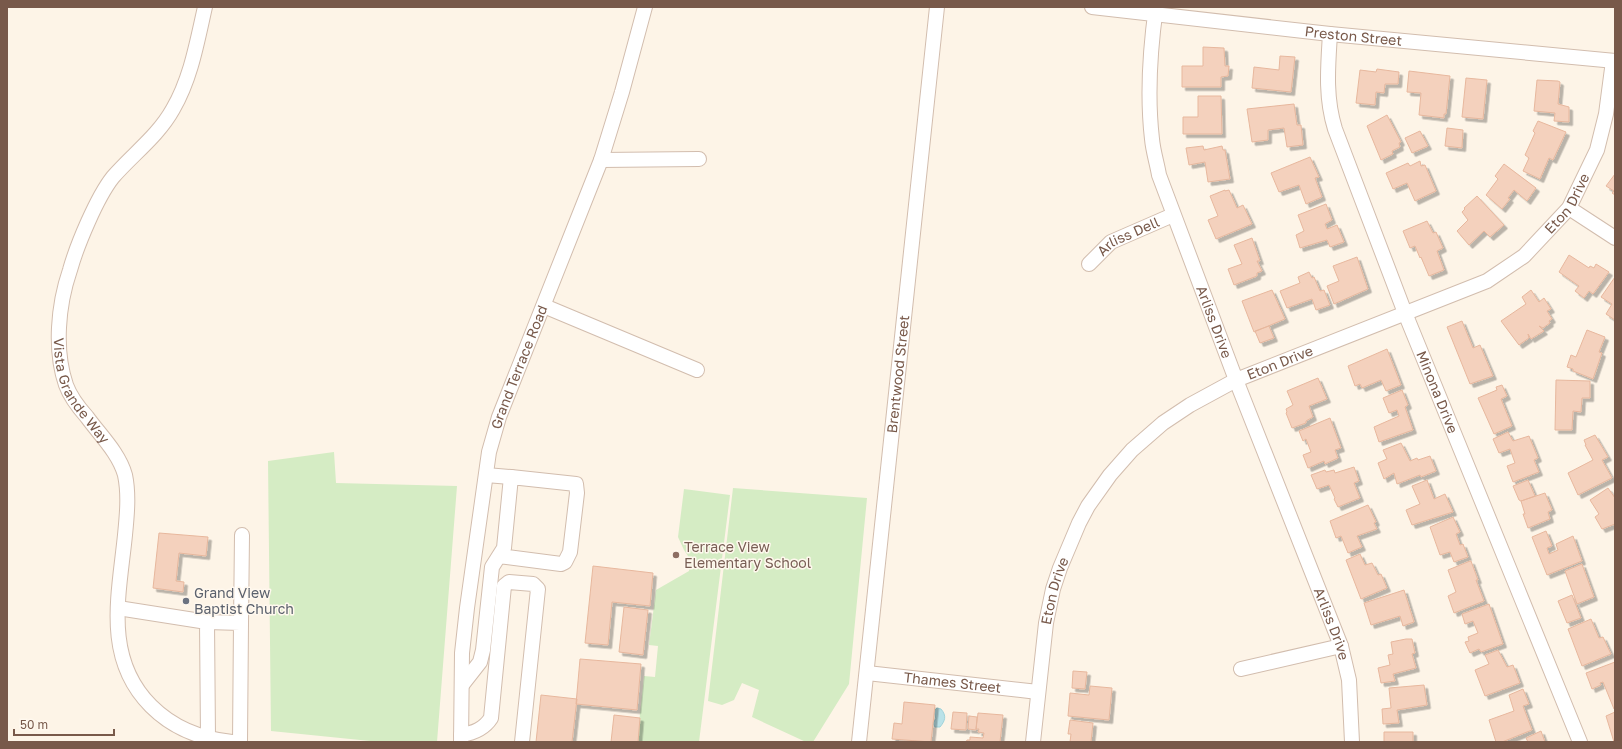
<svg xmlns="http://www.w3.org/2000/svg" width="1622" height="749" viewBox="0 0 1622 749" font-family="'Golos Text',sans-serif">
<defs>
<filter id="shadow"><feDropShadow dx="3.5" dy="3.5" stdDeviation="0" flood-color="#0004"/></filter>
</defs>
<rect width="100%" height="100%" fill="#fdf4e7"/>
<path fill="#d5ecc4" d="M334 452 336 483 457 486 437 742H380L271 731 268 461Z
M733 488 867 498 849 684 813 742H806L752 717 759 690 742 683 734 700 722 705 708 701Z
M684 489 730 495 699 742H637L644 676 655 677 658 646 649 645 656 590 689 571 690 559 684 550 678 537Z"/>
<path fill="#bae2e8" stroke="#a0d3da" d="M937 708 941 709C947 716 945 721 940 727H935L933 723 936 719 934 711Z"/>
<path fill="#f4d1bd" stroke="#e7b79d" filter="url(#shadow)" d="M1203 47 1224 48 1225 66H1229L1228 76 1221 77V87H1182V66H1203Z
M1280 56 1295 57 1291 92 1252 88 1254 67 1279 70Z
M1377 69 1399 72 1398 84H1385L1384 93 1376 92 1375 105 1356 103 1360 70 1376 72Z
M1409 71 1450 76 1446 114H1444V118L1419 115 1421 93 1407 92Z
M1466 78 1487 80 1483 119 1462 117Z
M1537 80 1558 81 1560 82 1558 104 1569 107V122L1554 121 1555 113 1534 111Z
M1198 96H1221L1222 134H1183V117H1198Z
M1294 104 1297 125H1301L1303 145 1287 147 1284 128 1268 130V140L1252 142 1247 109Z
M1387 115 1401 142 1399 143 1400 147 1392 151 1393 154 1381 160 1367 126Z
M1538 121 1566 132 1553 160 1549 158 1540 179 1523 171 1529 158 1525 155 1535 133 1533 131Z
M1447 128 1463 130 1462 148 1445 146Z
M1420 131 1428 146 1412 153 1405 138Z
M1203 146 1204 150 1222 146 1223 150H1225L1230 179 1208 182 1205 162 1189 165 1186 148Z
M1310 157 1319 177 1315 178 1322 197 1306 204 1299 185 1279 192 1271 173Z
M1420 161 1421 166 1425 165 1436 191 1415 201 1407 183 1393 189 1386 173 1408 163 1410 166Z
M1504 164 1536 188 1527 201 1514 190 1508 198 1510 199 1502 209 1486 195 1498 179 1495 176Z
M1615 174V195L1612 193 1614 191 1606 186Z
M1225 190V191L1229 190 1237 208 1243 205 1252 224 1216 239 1208 220 1218 216 1210 196Z
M1477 196 1504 225 1490 237 1484 231 1469 245 1457 231 1468 220 1462 212 1465 209 1464 208Z
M1326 204 1332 220 1325 224 1327 229 1337 225 1344 242 1330 247 1327 240 1300 248 1296 235 1304 231 1298 215Z
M1427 221 1433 233 1436 232 1443 248 1437 251 1444 270 1429 276 1421 257 1420 258 1415 246 1410 248 1403 231Z
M1252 238 1260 261H1257L1262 271 1257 273V276L1234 285 1228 269 1242 264 1234 245Z
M1569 255 1589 268 1590 266 1594 268 1596 264 1609 272 1593 294 1589 291 1584 298 1575 291 1579 286 1559 272Z
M1357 257 1368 289 1334 304 1327 286 1339 281 1333 266Z
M1309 272 1312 278 1314 277 1320 291 1324 290 1330 305 1316 310 1312 299 1287 308 1280 291 1300 283 1298 277Z
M1615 277V320L1606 314 1612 304 1601 297Z
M1272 290 1285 319 1254 332 1242 301Z
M1531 290 1539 302 1544 298 1551 309 1547 311 1552 319 1549 321 1550 323 1543 328 1539 326 1544 331 1531 339 1528 334 1529 338 1519 345 1501 321 1526 304 1522 297Z
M1462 321 1473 348 1480 345 1493 376 1470 384 1447 327Z
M1269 326 1274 338 1260 343 1255 331Z
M1587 330 1605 337 1599 352 1602 353 1593 379 1573 371V369L1567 367 1571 355 1576 357Z
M1387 349 1401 385 1386 391 1381 380 1362 388 1360 384 1355 386 1348 366Z
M1318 378 1327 399 1309 406 1313 417 1306 421V423L1292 428 1286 413 1287 412 1286 409 1293 405 1287 391Z
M1556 380 1590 381V398H1582L1581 412 1573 411 1572 430H1555Z
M1502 385 1507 396 1501 399 1512 426 1494 434 1478 398 1497 390 1496 387Z
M1402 390 1408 405 1405 407 1413 430 1379 442 1374 427 1399 416 1397 410 1389 413 1383 398Z
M1330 418 1341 448 1335 450 1338 458 1325 464 1324 461 1308 468 1303 455 1311 452 1306 439 1303 441 1299 431Z
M1508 432 1513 441 1529 436 1538 458 1534 460 1539 472 1513 482 1507 466 1515 463 1510 449 1499 453 1493 439Z
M1595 435 1608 457 1602 460 1612 478 1578 495 1568 473 1593 460 1585 445H1586L1584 440Z
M1401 443 1410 461 1417 458 1418 460 1430 456 1436 471 1421 477 1420 475 1397 484 1394 473 1384 479 1378 463 1387 459 1383 450Z
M1354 467 1359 481 1354 483 1360 498 1338 507 1334 499 1335 498 1329 485 1317 489 1311 475 1325 470 1326 472 1334 470 1335 473Z
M1427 480 1434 499 1445 494 1453 512 1412 525 1406 510 1420 504 1412 486Z
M1528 480 1535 496 1521 501 1519 500 1513 486Z
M1608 488 1615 498V524L1602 529 1595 517 1599 514 1590 500Z
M1545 493 1552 510 1548 512 1550 519 1528 528 1523 514H1525L1521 501Z
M1368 505 1376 522 1374 523 1377 529 1357 536 1362 547 1348 553 1341 536 1336 538 1330 521Z
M1453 517 1460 532 1456 534 1460 545 1463 544 1468 557 1454 562 1450 552 1440 555 1430 527Z
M1546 531 1552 546 1547 548 1549 554 1558 550 1556 544 1573 536 1582 561 1547 575 1532 537Z
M159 533 208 537 206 556 179 553 176 581 184 582 183 592 153 588Z
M1360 554 1365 565 1372 563 1378 575 1381 574 1387 588 1361 599 1346 560Z
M1470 561H1471L1478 580H1476L1484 601 1454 613 1448 596 1456 592 1448 570Z
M1582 564 1594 597 1577 604 1565 571Z
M593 566 653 573 650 606 612 602 608 645 585 643Z
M1404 590 1414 622 1403 626 1400 616 1371 625 1364 603Z
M1572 595 1581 618 1567 623 1558 601Z
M1489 604 1503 644 1481 652 1479 649 1470 653 1465 642 1469 641 1468 637 1478 633 1473 621 1465 624 1462 614Z
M624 607 648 610 643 655 619 652Z
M1591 619 1599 638 1603 637 1611 654 1582 666 1568 629Z
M1406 639H1412L1415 653 1412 654 1416 668 1393 674 1395 681 1381 683 1378 668 1390 665 1388 655 1393 654 1391 642Z
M1498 650 1507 667 1513 665 1520 683 1485 696 1475 670 1489 664 1485 655Z
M580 659 641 664 637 710 576 704Z
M1615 662V709H1614L1603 682 1600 683 1601 685 1592 689 1586 673Z
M1073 671 1087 672 1085 689 1072 688Z
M1424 685 1427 705 1397 710 1399 723 1383 724 1382 709 1391 708 1389 688Z
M1090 686 1112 688 1109 720 1068 716 1070 693 1089 695Z
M1523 689 1529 704 1523 706 1532 730 1502 742H1496L1489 720 1514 711 1509 695Z
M541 695 577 699 572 742H536Z
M904 702 935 705 931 742 892 739 894 723 902 724Z
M953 712 967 713 966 730 951 729Z
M1615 712V742H1614L1606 716Z
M978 713 1003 715 1000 742H966L967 740H970V737L983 738 984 733 978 732 979 729H976Z
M614 715 640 718 638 742H611Z
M969 716 977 717 976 730 968 729Z
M1070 720 1093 723 1091 742H1070L1071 734H1068Z
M1541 731 1545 742H1528L1526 738Z
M1384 732H1413V742H1384Z"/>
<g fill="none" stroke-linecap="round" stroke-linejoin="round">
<g stroke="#d2bdae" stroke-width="16">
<g id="minor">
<path id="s1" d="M205 7C197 42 191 78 173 109 158 136 133 154 113 177 97 197 77 245 70 270 58 305 54 350 66 385 70 396 79 408 87 417 100 435 119 453 125 475 129 494 127 515 125 535 119 595 103 658 151 706 173 728 201 739 232 742"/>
<path id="s2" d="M1092 7 1330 34 1615 61"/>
<path id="s3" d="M1156 7C1150 50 1147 96 1152 139 1153 151 1157 163 1159 175L1236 380 1341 646 1349 680 1352 742"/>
<path id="s4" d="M1330 34C1328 66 1325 97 1335 129L1405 313 1580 742"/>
<path d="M601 160 699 159"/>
<path d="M1569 208 1615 238"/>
<path id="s5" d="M1089 264 1111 242 1173 215"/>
<path d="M544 306 697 370"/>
<path d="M486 475 511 477"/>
<path d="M118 608 207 622 208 738"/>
<path d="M207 622 241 623 240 742"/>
<path d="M241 623 242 535"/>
<path d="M1241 669 1341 646"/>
<path id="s6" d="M867 673 1038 692"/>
<path d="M462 685 480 662 483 650 492 567 504 548 511 477 576 484 577 493 570 552 565 562 561 564 499 556"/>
<path d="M461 735C474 733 484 729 491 718L504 586 509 582 533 584 538 589 522 742"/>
<path id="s7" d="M461 742 462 653 467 608 489 452 499 417 601 160 622 92 645 7"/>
<path id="s8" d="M859 742 937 7"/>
<path id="s9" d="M1033 742 1046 623 1053 589 1060 568 1079 523 1088 506 1110 475 1132 450 1163 423 1190 405 1236 380 1487 281 1524 256 1569 208 1597 150 1606 114 1613 61"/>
</g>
</g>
<use href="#minor" stroke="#fff" stroke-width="14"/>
</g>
<circle fill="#8d6e63" stroke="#fff8ee" stroke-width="1.5" cx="676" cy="555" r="4"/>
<circle fill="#6b7280" stroke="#fff8ee" stroke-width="1.5" cx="186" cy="601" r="4"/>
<g text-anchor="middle" stroke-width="3" stroke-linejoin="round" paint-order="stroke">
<g font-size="14" fill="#78594a" stroke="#fff8ee">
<text dy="5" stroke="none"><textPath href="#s2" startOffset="263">Preston Street</textPath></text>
<text dy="5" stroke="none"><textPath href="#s9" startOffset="825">Eton Drive</textPath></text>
<text dy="5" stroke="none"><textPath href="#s5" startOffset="49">Arliss Dell</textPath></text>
<text dy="5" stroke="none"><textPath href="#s3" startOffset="326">Arliss Drive</textPath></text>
<text dy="5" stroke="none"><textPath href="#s9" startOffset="489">Eton Drive</textPath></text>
<text dy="5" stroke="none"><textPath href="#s7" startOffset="382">Grand Terrace Road</textPath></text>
<text dy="5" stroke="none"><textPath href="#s8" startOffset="370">Brentwood Street</textPath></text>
<text dy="5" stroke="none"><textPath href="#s1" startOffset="429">Vista Grande Way</textPath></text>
<text dy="5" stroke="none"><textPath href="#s4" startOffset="378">Minona Drive</textPath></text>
<text dy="5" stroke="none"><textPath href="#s9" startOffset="153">Eton Drive</textPath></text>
<text dy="5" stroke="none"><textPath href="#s3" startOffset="650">Arliss Drive</textPath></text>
<text dy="5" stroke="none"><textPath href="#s6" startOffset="86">Thames Street</textPath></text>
</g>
<g font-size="14" fill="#785e54" stroke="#fff8ee" text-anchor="start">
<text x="684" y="552">Terrace View<tspan x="684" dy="16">Elementary School</tspan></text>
</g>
<g font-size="14" fill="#5b616d" stroke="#fff8ee" text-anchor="start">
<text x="194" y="598">Grand View<tspan x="194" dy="16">Baptist Church</tspan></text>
</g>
</g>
<rect width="1622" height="749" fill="none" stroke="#78594a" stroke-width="16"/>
<path d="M14 729v6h100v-6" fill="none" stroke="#78594a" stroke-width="2"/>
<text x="20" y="729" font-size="12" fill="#78594a" stroke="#fff8ee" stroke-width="3" paint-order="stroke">50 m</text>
</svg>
